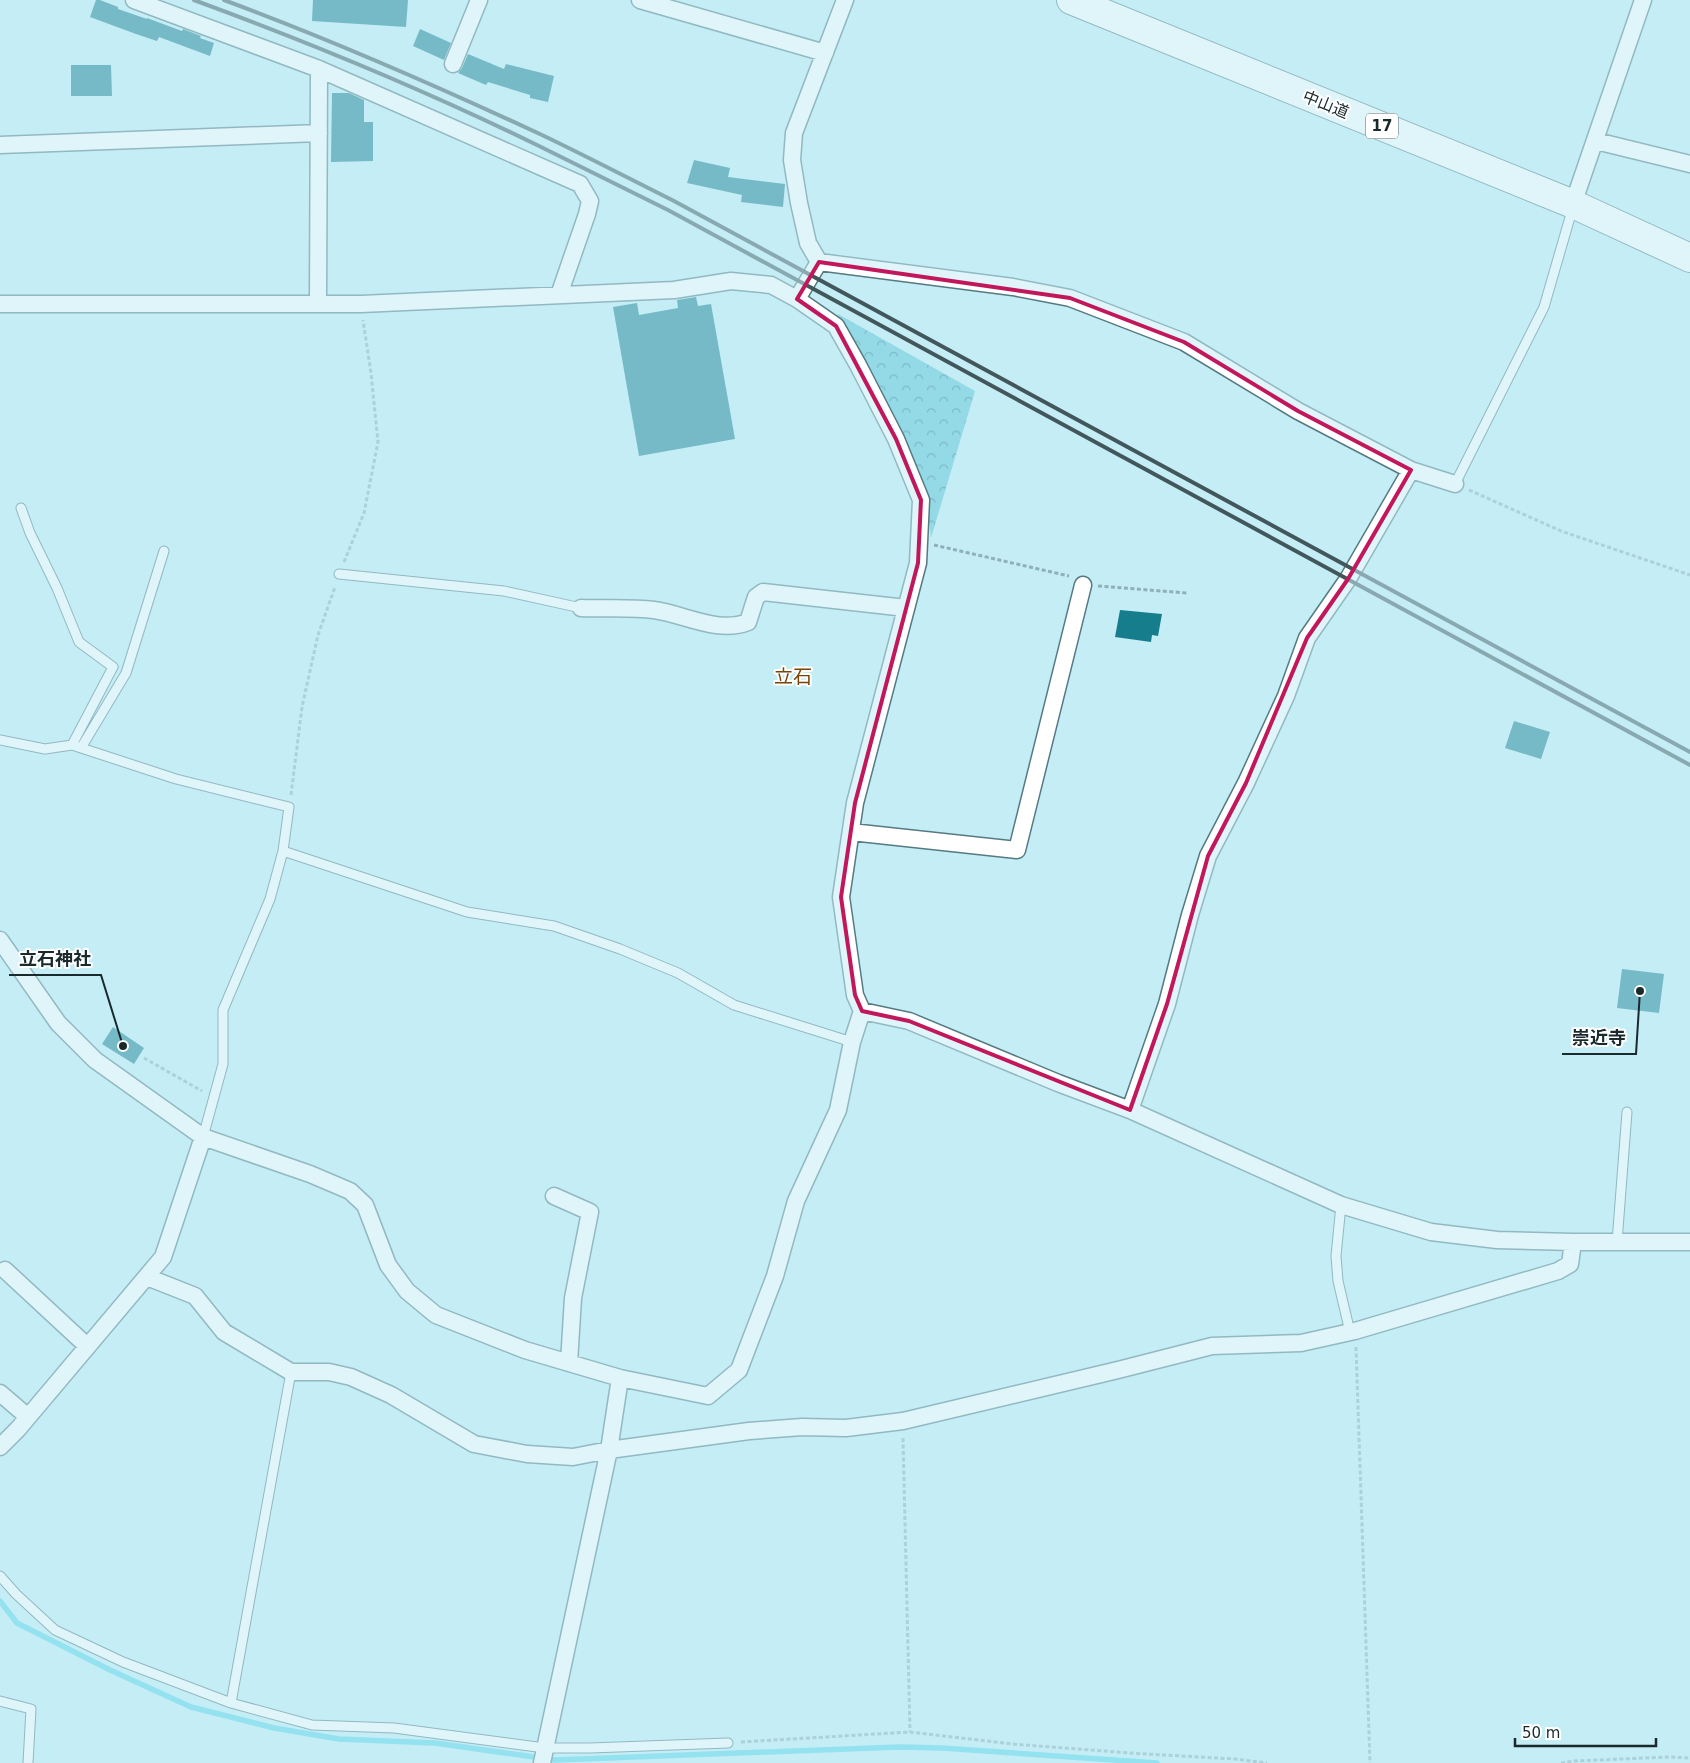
<svg xmlns="http://www.w3.org/2000/svg" width="1690" height="1763" viewBox="0 0 1690 1763" font-family="'DejaVu Sans','Noto Sans JP',sans-serif">
<defs>
<pattern id="forest-crowns" width="20" height="18" patternUnits="userSpaceOnUse" patternTransform="scale(1.25)"><rect width="20" height="18" fill="#93d9e6"/><path d="M2 6a3 3 0 1 1 6 0M12 15a3 3 0 1 1 6 0" fill="none" stroke="#7ebac5"/></pattern>
</defs>
<rect width="100%" height="100%" fill="#c4edf5"/>
<path fill="url(#forest-crowns)" d="M838 314 975 391 931 538 926 493 919 470 885 406 836 320Z"/>
<g fill="none" stroke-linecap="round" stroke-linejoin="round">
<path stroke="#59d3e9" stroke-width="5.5" d="M0 1601 17 1623 110 1670 191 1707 274 1728 339 1739 435 1743 555 1760 899 1747 942 1748 1157 1763"/>
</g>
<path fill="#167d8d" d="M96 0H100L118 7V9L147 19V18L182 31 183 29 201 36 200 38 214 43 210 56 159 37 157 41 136 34 90 17Z
M313 0H408L406 27 312 21Z
M420 29 451 43 444 60 413 46Z
M468 54 504 69 506 64 554 76 548 102 530 98V95L488 82 486 85 458 73 462 68Z
M71 65H111L112 96H71Z
M332 93H349L364 100V122H373V161L331 162Z
M694 160 730 168 728 177 785 184 783 207 741 202 742 195 687 183Z
M696 297 698 306 711 304 735 439 639 456 613 307 637 303 639 315 678 308 677 300Z
M1120 610 1162 614 1158 636 1152 635 1151 642 1115 637Z
M1514 721 1550 732 1541 759 1505 748Z
M1622 969 1664 974 1659 1013 1617 1008Z
M113 1027 144 1048 134 1064 102 1044Z"/>
<g fill="none" stroke-linecap="round" stroke-linejoin="round">
<g stroke="#557a82" stroke-width="11">
<path id="lane" d="M1455 484 1544 307 1573 207
M21 508 30 533 57 588 79 642 113 667 72 745
M339 574 504 591 581 608
M0 740 45 749 72 745 176 779 289 807 283 851 270 899 223 1010V1064L203 1137
M81 748 126 673 164 551
M283 851 467 912 554 926 620 949 678 973 734 1005 852 1042
M1341 1205 1336 1256 1338 1281 1350 1332
M1617 1242 1627 1112
M0 1576 16 1594 55 1630 123 1662 231 1703 312 1725 394 1728 545 1748H590L728 1743
M0 1701 31 1709 28 1763
M231 1703 291 1372"/>
</g>
<g stroke="#557a82" stroke-width="19">
<path id="street" d="M134 0 319 69 580 184 590 201 587 214 559 295
M640 0 825 53
M453 64 479 0
M1596 141 1690 164
M0 145 319 133
M1573 204 1643 0
M819 262 1013 287 1070 298 1184 342 1298 411 1411 470 1455 484
M819 262 808 243 799 203 792 160 794 133 845 0
M797 299 819 262
M318 303 319 69
M0 304H361L674 290 731 281 771 285 797 299 836 326 858 365 896 439 921 500 918 563 855 803 841 897 855 995 862 1011
M581 608C605 609 631 607 654 610 684 614 718 634 748 622L756 597 763 592 906 608
M851 832 1017 850 1083 585
M0 940 58 1023 95 1060 203 1137 310 1174 350 1191 365 1205 388 1265 407 1291 436 1315 525 1350 620 1378
M1130 1110 1167 1004 1190 915 1208 856 1246 783 1286 696 1307 638 1348 579 1411 470
M554 1196 590 1212 573 1298 569 1363
M5 1270 87 1346
M147 1277 195 1296 224 1332 291 1372H329L351 1377 391 1395 474 1444 527 1454 573 1457 609 1450 749 1431 802 1427 846 1428 903 1421 1118 1370 1212 1346 1301 1343 1355 1331 1558 1271 1570 1264 1573 1242
M0 1393 28 1417
M0 1447 18 1429 163 1257 203 1137
M542 1763 609 1450 620 1378 708 1396 739 1370 775 1276 796 1201 838 1110 852 1042 862 1011 909 1021 1058 1083 1130 1110 1341 1205 1431 1232 1497 1240 1573 1242H1690"/>
</g>
<g stroke="#557a82" stroke-width="30">
<path id="highway" d="M1071 0 1573 204 1690 258"/>
</g>
<path stroke="#8fb0b6" stroke-width="3" stroke-dasharray="4 2.5" stroke-linecap="butt" d="M1469 490 1561 531 1690 575
M934 545 1069 576
M344 562 364 513 378 442 371 373 363 320
M1098 586 1187 593
M291 795 302 707 318 635 335 587
M144 1058 202 1091
M1356 1347 1370 1763
M903 1438 910 1732
M741 1742 910 1732 1012 1744 1129 1753 1235 1759 1267 1763
M1561 1763 1574 1761 1669 1757 1690 1758"/>
<use href="#lane" stroke="#fff" stroke-width="9"/>
<use href="#street" stroke="#fff" stroke-width="16"/>
<use href="#highway" stroke="#fff" stroke-width="28"/>
<path stroke="#42575b" stroke-width="4" d="M194 0C311 43 427 91 539 146 582 167 625 189 668 210L1690 765
M224 0C332 40 437 86 542 135 586 156 630 179 674 201L1690 752"/>
</g>
<path d="M0 0H1690V1763H0ZM819 262 1070 298 1184 342 1298 411 1411 470 1348 579 1307 638 1246 783 1208 856 1167 1004 1130 1110 909 1021 862 1011 855 995 841 897 855 803 918 563 921 500 896 439 836 326 797 299Z" fill="#c4edf5" fill-opacity=".55" fill-rule="evenodd"/>
<path fill="none" stroke="#c2185b" stroke-width="4" stroke-linejoin="round" d="M819 262 1070 298 1184 342 1298 411 1411 470 1348 579 1307 638 1246 783 1208 856 1167 1004 1130 1110 909 1021 862 1011 855 995 841 897 855 803 918 563 921 500 896 439 836 326 797 299Z"/>
<g text-anchor="middle" stroke-width="4" stroke-linejoin="round" paint-order="stroke">
<rect fill="#fff" stroke="#5f696b" stroke-width="1" x="1366" y="113.5" width="32" height="25" rx="4"/>
<g font-size="15" font-weight="bold" fill="#1a292c">
<text x="1382" y="131">17</text>
</g>
<g font-size="16" fill="#1a292c" stroke="#fff">
<text transform="translate(1326 104) rotate(22)" y="6">中山道</text>
</g>
<g font-size="19" fill="#7a4406" stroke="#fff">
<text x="793" y="683">立石</text>
</g>
</g>
<path fill="none" stroke="#1a292c" stroke-width="2" d="M123 1046L101 975H9M1640 991L1636 1054H1562"/>
<g fill="#1a292c" stroke="#fff" stroke-width="2">
<circle cx="123" cy="1046" r="5"/>
<circle cx="1640" cy="991" r="5"/>
</g>
<g font-size="18" text-anchor="middle" font-weight="bold" fill="#1a292c" stroke="#fff" stroke-width="4" stroke-linejoin="round" paint-order="stroke">
<text x="55" y="965">立石神社</text>
<text x="1599" y="1044">崇近寺</text>
</g>
<path d="M1515 1738v8h141v-8" fill="none" stroke="#1a292c" stroke-width="2.5"/>
<text x="1522" y="1738" font-size="15" fill="#1a292c" stroke="#ffffff" stroke-width="4" paint-order="stroke">50 m</text>
</svg>
